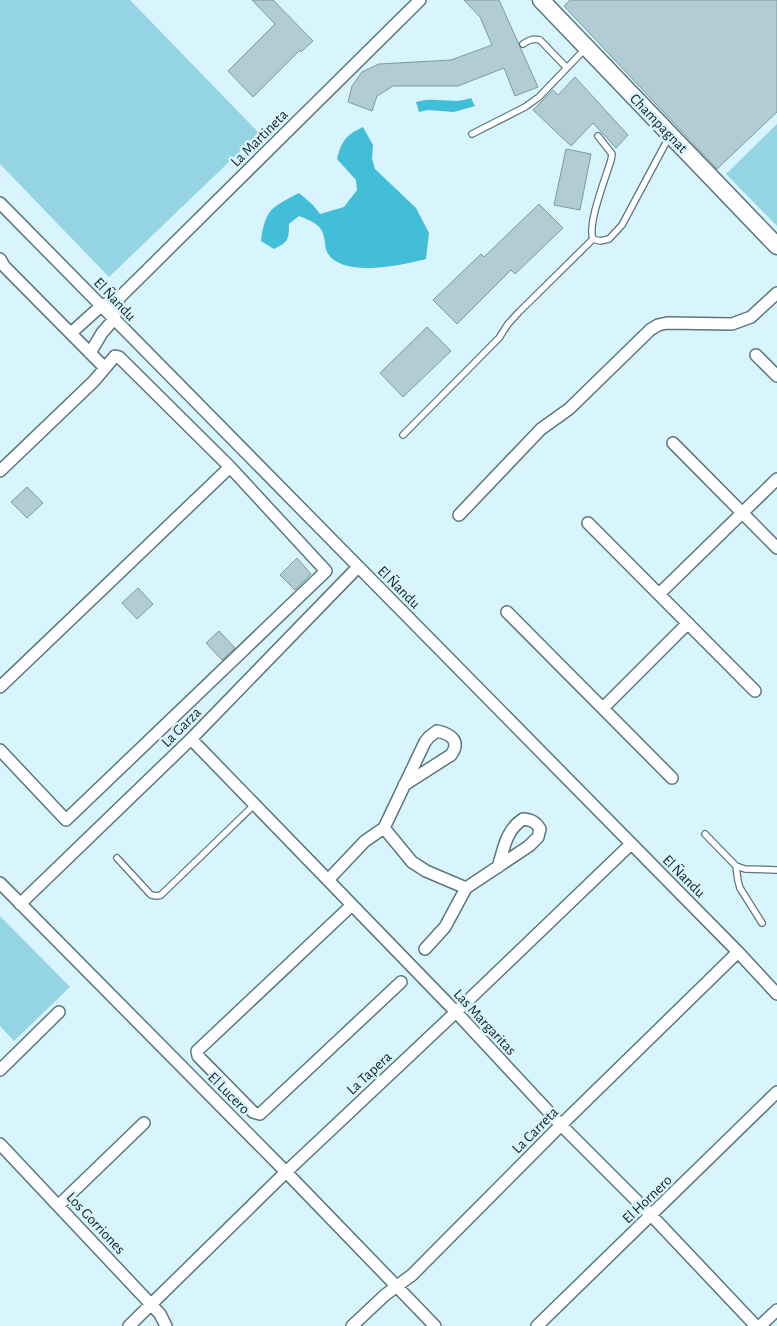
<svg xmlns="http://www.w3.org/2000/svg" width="777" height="1326" viewBox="0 0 777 1326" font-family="'Alegreya Sans',sans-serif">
<rect width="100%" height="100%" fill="#d8f4fc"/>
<path fill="#94d4e4" d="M0 0H130L259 133 109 277 0 164Z
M777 124V226L726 174Z
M0 916 70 987 14 1041 0 1026Z"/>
<path fill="#43bed9" d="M471 98 475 106 454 112 428 110 419 112 416 102C436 96 452 105 471 98Z
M363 127 373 145 372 159 375 169 416 208 429 233 426 259C403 265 341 279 327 252 325 248 325 241 324 237 322 224 309 220 299 216L289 224C289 240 288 242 274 249L261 241C265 209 272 207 299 193L313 205 320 214 344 207 357 190 356 180 337 159C342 140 346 135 363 127Z"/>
<path fill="#b1ccd4" stroke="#7f99a0" d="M252 0H273L313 41 301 52 300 50 253 97 228 71 275 24Z
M464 0H499L538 87 515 96 504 68 458 86H393L377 96 372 111 348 102 352 86 362 72 379 64 451 60 492 45 480 17Z
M570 0H777V112L717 169 564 6Z
M575 77 628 135 616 148 593 123 571 146 533 110 553 90 558 95Z
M566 149 591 154 580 210 554 205Z
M539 204 563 228 515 274 511 270 457 324 433 300 481 254 484 257Z
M427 327 451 351 403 397 380 373Z
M27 487 43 503 27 518 11 502Z
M297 558 311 574 295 590 280 575Z
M138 588 153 604 137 619 122 603Z
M219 631 235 648 222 660 206 643Z"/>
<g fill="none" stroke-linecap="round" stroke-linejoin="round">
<g stroke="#5e777d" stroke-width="8">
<path id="lane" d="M523 44C529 40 533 38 540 40L566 67
M472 134 525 107 539 97 585 49
M598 136 612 154 611 160C606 177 587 224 593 239L600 241 609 239 622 225 669 137
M403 435 499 338 508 324 519 312 593 239
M705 834 736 866 738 881 740 888 762 923
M117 858 151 895 157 896 161 895 254 805
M736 866 745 869 777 870"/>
</g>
<g stroke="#5e777d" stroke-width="14">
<path id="street" d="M0 203 738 952 777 994
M0 259 4 266 105 368 115 356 119 357 230 467 326 571 66 820 0 750
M71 333 101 306 119 298 420 0
M90 353 102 333 114 319 119 298
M756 355 777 376
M673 443 777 548
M0 471 94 381 105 368
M459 515 541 429 569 409 650 330 658 325 667 323 732 324 751 317 777 293
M588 523 755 691
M659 594 777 479
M507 612 672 778
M0 687 230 467
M603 708 688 623
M191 739 456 1012 561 1125 651 1215 756 1326
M384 828 412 862 426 871 466 888 445 927 425 949
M328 880 365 841 384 828 425 742 429 737 437 731C451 734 461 741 451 755L404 785
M0 883 286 1172 435 1326
M466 888 529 846 538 837 540 829C536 822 532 820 523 819 506 830 504 848 498 867
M20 904 191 739 358 567
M352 905 197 1051 198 1056 253 1112 260 1114 401 982
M0 1070 59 1012
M0 1144 160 1314 166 1326
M59 1205 144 1123
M129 1326 286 1172 456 1012 631 844
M352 1326 385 1295 412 1275 561 1125 738 952
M537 1326 777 1092
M760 1326 777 1310"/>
</g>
<g stroke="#5e777d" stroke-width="19">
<path id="secondary" d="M541 0 777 246"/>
</g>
<use href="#lane" stroke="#fff" stroke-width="5.5"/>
<use href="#street" stroke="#fff" stroke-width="11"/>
<use href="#secondary" stroke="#fff" stroke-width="16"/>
</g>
<g text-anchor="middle" stroke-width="5" stroke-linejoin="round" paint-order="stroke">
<g font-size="15" fill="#151f22" stroke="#d8f4fc">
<text transform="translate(659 123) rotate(46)" y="5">Champagnat</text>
<text transform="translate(259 138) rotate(-45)" y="5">La Martineta</text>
<text transform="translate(115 299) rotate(46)" y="5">El Ñandu</text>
<text transform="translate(399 587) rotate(45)" y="5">El Ñandu</text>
<text transform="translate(181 727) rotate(-45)" y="5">La Garza</text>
<text transform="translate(684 876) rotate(45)" y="5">El Ñandu</text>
<text transform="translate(485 1022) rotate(47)" y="5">Las Margaritas</text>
<text transform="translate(369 1073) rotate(-43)" y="5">La Tapera</text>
<text transform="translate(229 1093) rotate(45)" y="5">El Lucero</text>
<text transform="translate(535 1130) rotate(-45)" y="5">La Carreta</text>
<text transform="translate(647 1199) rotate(-44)" y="5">El Hornero</text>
<text transform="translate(96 1223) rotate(47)" y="5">Los Gorriones</text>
</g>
</g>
</svg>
